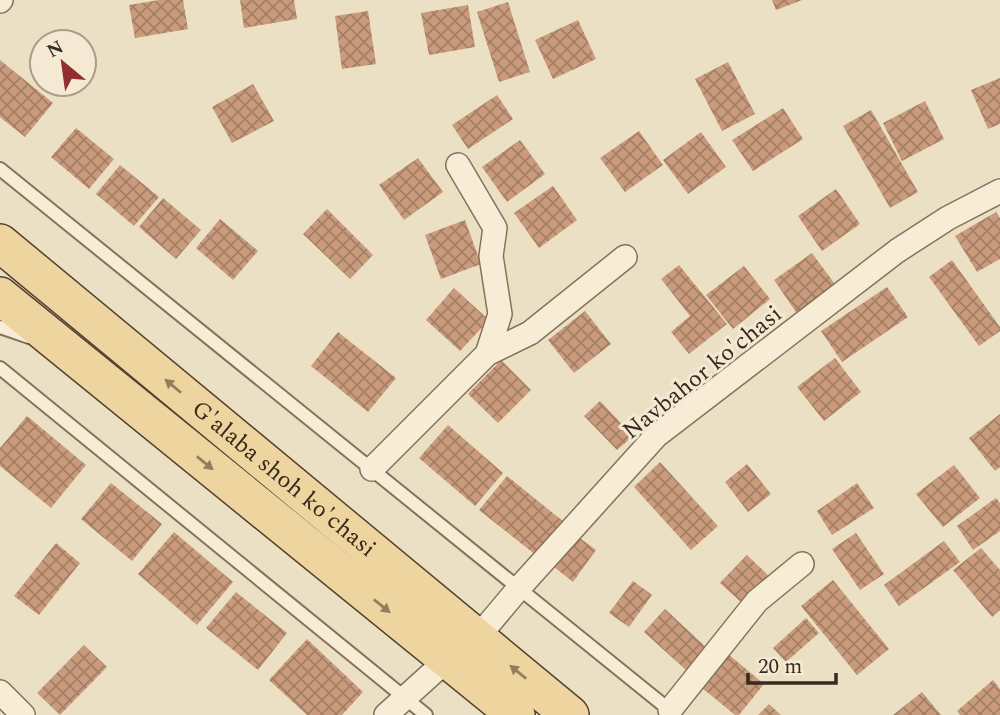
<svg xmlns="http://www.w3.org/2000/svg" width="1000" height="715" viewBox="0 0 1000 715" font-family="Spectral,serif">
<defs>
<pattern id="building-cross-hatch" width="8" height="8" patternUnits="userSpaceOnUse" patternTransform="scale(1.75)"><rect width="8" height="8" fill="#c99b7c"/><path d="M0 0l8 8M0 8l8-8" fill="none" stroke="#a47f65"/></pattern>
</defs>
<rect width="100%" height="100%" fill="#ece0c4"/>
<path fill="url(#building-cross-hatch)" d="M159 0H183L188 29 135 38 129 5Z
M240 0H294L297 19 244 28Z
M772 0H802L776 10Z
M508 2 530 72 499 82 477 12Z
M468 5 475 47 429 55 421 13Z
M368 11 376 64 342 69 335 16Z
M578 20 596 59 553 79 535 40Z
M0 60 53 103 25 137 0 117Z
M728 62 755 114 722 131 695 79Z
M1000 78V124L988 129 971 90Z
M253 84 274 121 232 143 212 107Z
M497 95 513 119 468 149 452 125Z
M925 101 944 139 902 161 883 123Z
M783 108 803 139 753 171 732 140Z
M871 110 918 192 890 208 843 126Z
M76 128 114 159 89 189 51 157Z
M639 131 663 165 625 192 600 158Z
M701 132 726 167 688 194 663 160Z
M520 140 545 174 507 202 482 167Z
M418 158 443 192 404 220 379 185Z
M120 165 159 197 134 226 96 194Z
M553 186 577 220 539 248 514 213Z
M836 189 860 224 822 251 798 216Z
M163 198 201 230 176 259 139 227Z
M327 209 373 255 350 279 303 234Z
M996 212 1000 218V259L977 272 955 236Z
M220 219 258 251 233 280 196 248Z
M465 220 481 264 441 279 425 235Z
M812 253 837 287 798 315 774 280Z
M952 260 1000 327V331L979 346 929 277Z
M679 265 727 324 689 354 671 332 690 316 661 279Z
M744 266 770 299 733 329 706 295Z
M887 287 908 317 842 362 821 331Z
M454 288 489 320 460 351 426 320Z
M585 311 611 344 574 373 548 340Z
M338 332 396 378 368 412 311 366Z
M835 358 861 392 824 421 797 387Z
M501 360 531 390 498 423 468 394Z
M600 401 633 436 617 450 584 416Z
M1000 414V467L995 471 969 438Z
M27 416 86 465 51 508 0 466V448Z
M448 425 503 473 475 506 419 458Z
M660 462 718 526 691 550 634 487Z
M747 464 771 494 748 512 725 482Z
M954 465 980 498 943 527 916 494Z
M507 476 564 522 537 556 479 510Z
M111 483 162 524 132 561 81 519Z
M857 483 874 508 832 535 817 511Z
M996 498 1000 503V531L973 550 957 526Z
M174 532 233 582 197 625 138 574Z
M856 533 884 574 860 590 832 549Z
M577 536 596 550 573 582 554 567Z
M944 541 960 562 899 606 884 585Z
M56 543 80 563 39 615 14 596Z
M981 548 1000 570V610L992 617 953 570Z
M747 555 768 575 742 603 720 583Z
M833 580 889 649 857 675 801 606Z
M633 581 652 595 629 627 609 613Z
M236 592 287 633 258 670 206 628Z
M665 609 708 649 687 671 644 632Z
M806 618 819 633 786 662 773 648Z
M307 639 363 692 342 715H307L269 680Z
M84 645 107 667 60 715 37 693Z
M728 654 764 684 739 715H735L701 687Z
M993 680 1000 689V715H960L957 711Z
M922 692 941 715H893Z
M769 704 781 715H758Z"/>
<g fill="none" stroke-linecap="round" stroke-linejoin="round">
<g stroke="#86725b" stroke-width="16">
<path id="lane" d="M0 169 672 712
M0 327 29 337
M0 368 426 715"/>
</g>
<g stroke="#86725b" stroke-width="26">
<path id="street" d="M0 1 1 0
M487 354 530 333 625 257
M372 469 487 354 500 314 491 256 495 228 458 165
M477 638 519 588 656 436 897 251 948 218 1000 191
M0 692 23 715
M670 710 757 601 802 564
M386 715 448 659"/>
</g>
<g stroke="#54402f" stroke-width="40">
<g id="primary">
<path id="s1" d="M0 243 570 715"/>
<path d="M0 296 516 715"/>
</g>
</g>
<use href="#lane" stroke="#f7edd7" stroke-width="12"/>
<use href="#street" stroke="#f7edd7" stroke-width="23"/>
<use href="#primary" stroke="#eed49e" stroke-width="37"/>
</g>
<defs><path id="oneway-solid" d="M-6-.8H1V-3.2L6.5 0L1 3.2V.8H-6Z" transform="scale(1.75)"/></defs>
<g fill="#927f5e">
<use href="#oneway-solid" transform="translate(173 386) rotate(-140)"/>
<use href="#oneway-solid" transform="translate(205 463) rotate(39)"/>
<use href="#oneway-solid" transform="translate(382 606) rotate(39)"/>
<use href="#oneway-solid" transform="translate(518 672) rotate(-141)"/>
</g>
<g text-anchor="middle" stroke-width="6" stroke-linejoin="round" paint-order="stroke">
<g font-size="24" fill="#372a1f" stroke="#f4ead3">
<text transform="translate(702 372) rotate(-39)" y="8">Navbahor ko'chasi</text>
<text dy="8" stroke="none"><textPath href="#s1" startOffset="369">G'alaba shoh ko'chasi</textPath></text>
</g>
</g>
<g transform="translate(63 63) rotate(331)"><circle r="33" fill="#f4ead3" stroke="#a89d8b" stroke-width="2"/>
<path d="M0-5L12 26L0 18L-12 26Z" fill="#922e30"/>
<text y="-10" font-size="19" font-weight="bold" text-anchor="middle" fill="#372a1f">N</text>
</g>
<path d="M748 673v10h88v-10" fill="none" stroke="#372a1f" stroke-width="3.5"/>
<text x="758" y="673" font-size="21" fill="#372a1f" stroke="#f4ead3" stroke-width="5" paint-order="stroke">20 m</text>
</svg>
